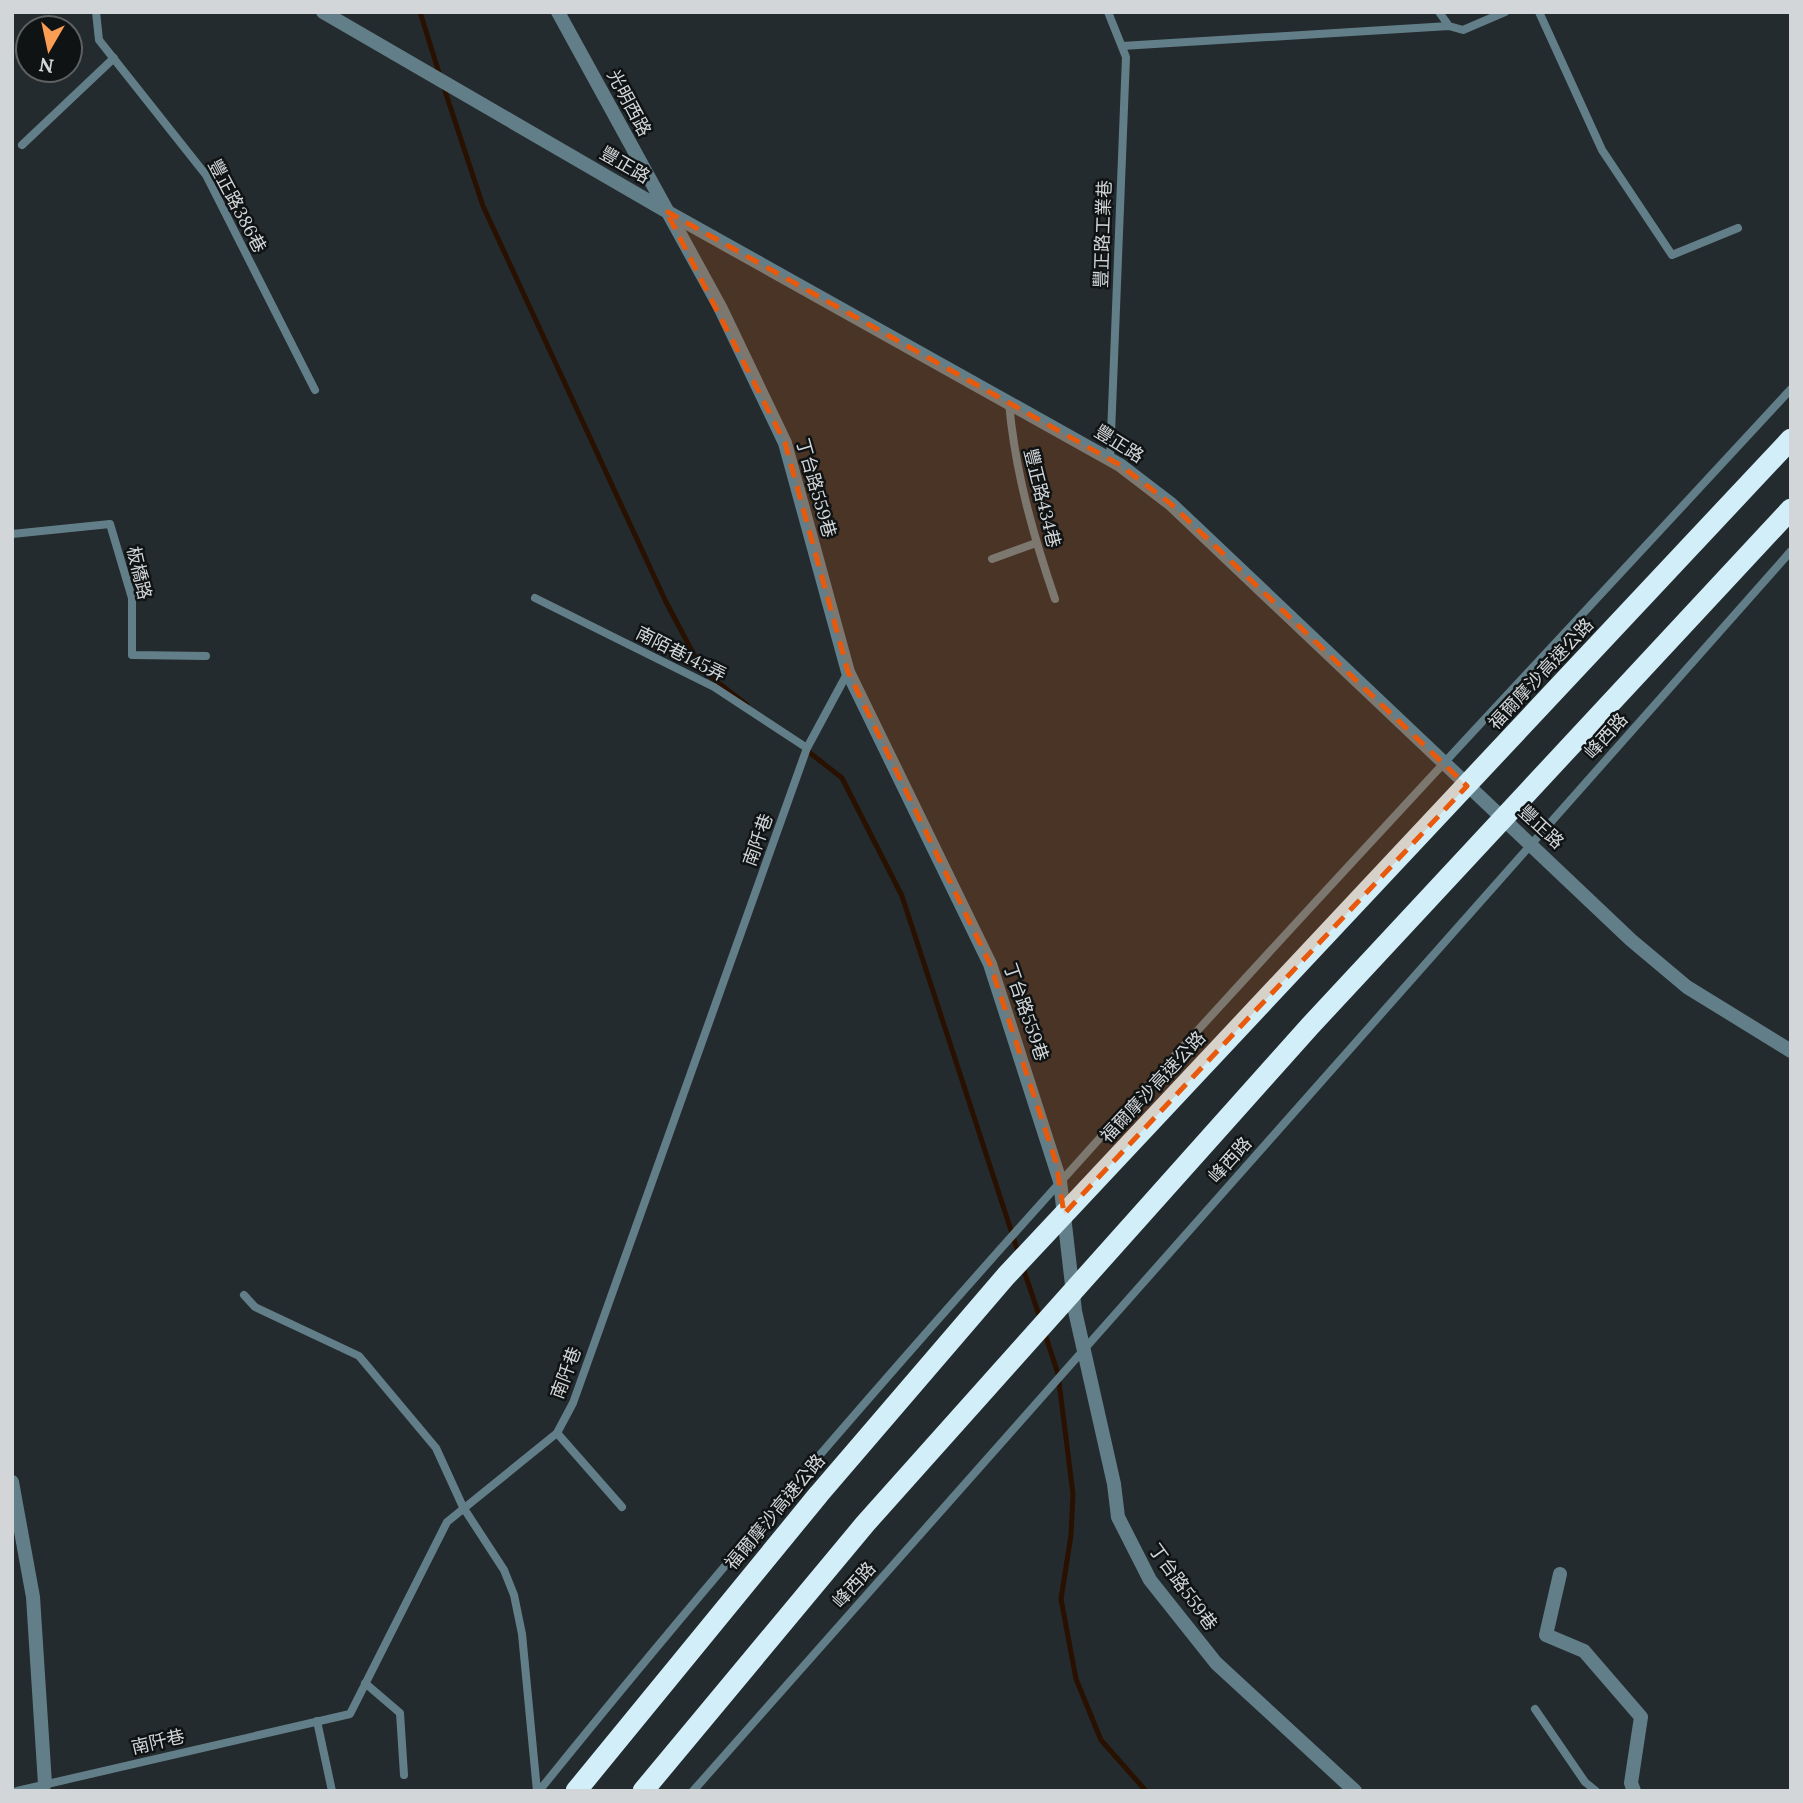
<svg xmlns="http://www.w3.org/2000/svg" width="1803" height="1803" viewBox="0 0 1803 1803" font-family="Lora,'Noto Sans TC',serif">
<rect width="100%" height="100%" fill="#242b2e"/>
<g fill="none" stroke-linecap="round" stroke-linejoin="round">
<path stroke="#291101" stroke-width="5" d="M420 12 440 76
M443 85 483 206 666 602 702 670 747 705
M805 749 842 778 902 896 1019 1255
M1023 1268 1040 1318
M1044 1331 1058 1374 1073 1494 1071 1535 1061 1599 1076 1679 1101 1740 1146 1791"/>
<path stroke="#627f89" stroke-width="8" d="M96 12 99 40 206 175 315 390
M1108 12 1126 57 1110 459
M1439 12 1449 26
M1539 12 1602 150 1672 255 1738 228
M1122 46 1449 26 1463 30 1505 12
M22 145 114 58
M1009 403C1015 471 1033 535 1055 599
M12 534 110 524 132 598V655L206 656
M992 559 1036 543
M535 598 714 687 807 748
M244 1295 255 1307 359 1356 436 1448 463 1507 504 1570 514 1595 522 1634 537 1791
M557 1433 622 1507
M365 1683 400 1713 404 1775
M1535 1709 1585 1782 1596 1791
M317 1721 332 1791
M17 1791 350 1714 447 1522 557 1433 573 1403 807 748 848 672
M539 1791C932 1303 1366 849 1791 389
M693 1791 1791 551"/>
<path stroke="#627f89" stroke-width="14" d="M12 1482 33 1597 45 1784
M1560 1574 1546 1635 1584 1651 1641 1717 1631 1783 1634 1791"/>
<path stroke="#627f89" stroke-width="14" d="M323 12 666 211 1120 465 1171 504 1631 940 1687 987 1791 1051
M558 12 720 307 785 443 848 672 990 964 1060 1181 1075 1311 1114 1484 1118 1517 1150 1580 1216 1663 1355 1791"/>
<path stroke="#d2eff9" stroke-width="21" d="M576 1791 819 1494 1006 1276 1791 439
M643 1791 865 1524 1310 1026 1791 509"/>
</g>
<path fill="#e8590c" fill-opacity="0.2" stroke="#e8590c" stroke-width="5" stroke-dasharray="14 9" stroke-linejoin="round" d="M666 211 1120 465 1171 504 1467 786 1064 1214 1056 1162 990 964 848 672 785 443Z"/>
<g text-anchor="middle" stroke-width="5" stroke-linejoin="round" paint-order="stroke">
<g font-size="18" fill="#d2d6d8" stroke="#101314">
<text transform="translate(629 103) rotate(62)" y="6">光明西路</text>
<text transform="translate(625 165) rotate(30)" y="6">豐正路</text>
<text transform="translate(237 206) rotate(62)" y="6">豐正路386巷</text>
<text transform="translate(1103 234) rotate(-88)" y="6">豐正路工業巷</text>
<text transform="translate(1119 444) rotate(32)" y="6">豐正路</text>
<text transform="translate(816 488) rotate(74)" y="6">丁台路559巷</text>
<text transform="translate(1042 498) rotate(76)" y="6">豐正路434巷</text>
<text transform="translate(139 573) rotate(77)" y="6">板橋路</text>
<text transform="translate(681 654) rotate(27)" y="6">南陌巷145弄</text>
<text transform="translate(1541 674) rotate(-47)" y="6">福爾摩沙高速公路</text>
<text transform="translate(1606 736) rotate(-48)" y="6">峰西路</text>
<text transform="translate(1541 827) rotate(43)" y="6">豐正路</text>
<text transform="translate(758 840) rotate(-70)" y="6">南阡巷</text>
<text transform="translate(1026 1012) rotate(71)" y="6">丁台路559巷</text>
<text transform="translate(1153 1087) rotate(-47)" y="6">福爾摩沙高速公路</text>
<text transform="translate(1230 1160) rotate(-48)" y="6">峰西路</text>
<text transform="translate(566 1373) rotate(-69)" y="6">南阡巷</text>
<text transform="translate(775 1512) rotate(-50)" y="6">福爾摩沙高速公路</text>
<text transform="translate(854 1585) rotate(-48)" y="6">峰西路</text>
<text transform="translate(1183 1587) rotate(54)" y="6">丁台路559巷</text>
<text transform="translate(158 1742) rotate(-13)" y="6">南阡巷</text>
</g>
</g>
<rect width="1803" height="1803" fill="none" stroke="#d2d6d8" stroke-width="28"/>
<g transform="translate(49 49) rotate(189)"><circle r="33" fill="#101314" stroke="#5e6162" stroke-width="2"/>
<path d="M0-5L12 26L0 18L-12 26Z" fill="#fc9d54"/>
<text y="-10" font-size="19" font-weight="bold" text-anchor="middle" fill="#d2d6d8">N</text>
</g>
</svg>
